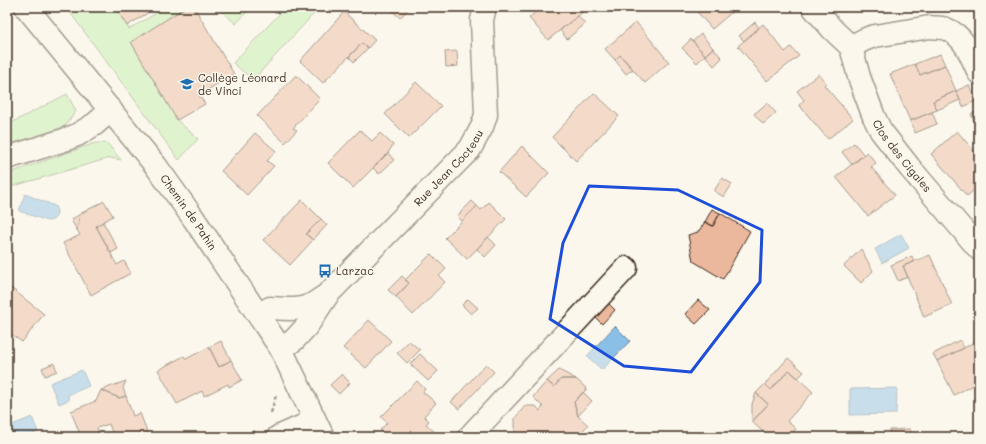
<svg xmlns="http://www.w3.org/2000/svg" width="986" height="444" viewBox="0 0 986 444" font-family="Mali,sans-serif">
<rect width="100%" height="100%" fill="#fbf7ec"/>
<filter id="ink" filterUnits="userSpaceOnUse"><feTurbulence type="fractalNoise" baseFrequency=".025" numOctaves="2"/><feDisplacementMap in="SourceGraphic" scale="8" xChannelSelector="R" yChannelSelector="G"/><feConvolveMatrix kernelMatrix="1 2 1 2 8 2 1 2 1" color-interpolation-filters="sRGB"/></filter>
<g filter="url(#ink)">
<path fill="#bfedaa" stroke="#7d8c64" d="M66 7H115L129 29 167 7H186L131 42 177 120 198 139 179 160Z
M217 7H251L236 24Z
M262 7H320L253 80 233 63 284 9Z
M67 94 76 111 65 126 47 133 7 145V125Z
M95 143H107L121 160 110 158 7 188V174Z"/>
<path fill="#8abfe7" stroke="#6a8397" d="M25 194 55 206 57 212C57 218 53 221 47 221L19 211Z
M901 234 909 248 882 263 875 249Z
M615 326 630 341 602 370 587 356Z
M82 370 89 386 68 395 69 400 59 404 50 383Z
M897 388 896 414 850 415V389Z
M32 417 38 432 24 437H7V427Z"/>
<path fill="#ecb89d" stroke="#3b2a1e" d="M115 7H157L127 26Z
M186 7H194L234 74 199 95 205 104 177 120 131 42Z
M388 7H410L400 18Z
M541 7H589L548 40 529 18Z
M693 7H728L732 12 712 29Z
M344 12 375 40 368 48 362 43 323 83 300 61Z
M578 16 585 24 567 39 560 30Z
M636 22 669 62 645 83 620 55 615 60 605 49Z
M755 22 759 28 744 41 739 36Z
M763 24 785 52 791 47 799 56 767 81 738 46Z
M701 34 713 48 705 55 693 41Z
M691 39 705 55 697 63 682 48Z
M362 43 368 48 354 62 349 57Z
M713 48 722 58 714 66 705 55Z
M457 51 458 66 446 67 445 52Z
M940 54 945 65 920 75 915 64Z
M620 55 633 69 626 74 615 60Z
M915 64 920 75 945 65 956 91 933 101 937 110 910 121 890 74Z
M819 74 826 83 824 85 853 119 828 139 799 105 804 100 797 91Z
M296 75 320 99 293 128 297 130 285 143 257 116Z
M416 82 441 106 409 138 385 114Z
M969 85 976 101 963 107 956 91Z
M956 91 960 100 937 110 933 101Z
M594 93 619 116 576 161 552 137Z
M767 103 776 113 763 124 754 114Z
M979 111V119L974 121 971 114Z
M932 112 937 124 915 133 910 121Z
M360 130 372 141 380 133 393 145 388 153 353 188 328 163Z
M957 131 979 157V186L967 196 931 154Z
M255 133 276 151 267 161 274 166 247 195 221 171Z
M854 143 864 155 852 165 842 152Z
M522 146 549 173 526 197 499 172Z
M867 152 876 163 871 167 895 195 868 216 836 177Z
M388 153 394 160 379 174 373 168Z
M722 178 732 184 724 197 714 191Z
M302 200 321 219 306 234 313 240 290 265 263 240Z
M104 201 113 216 96 226 117 265 124 261 131 273 91 295 63 243 80 235 77 230 80 214Z
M472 201 477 206 462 221 457 216Z
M489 202 506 219 467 259 445 238 477 206 481 210Z
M712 209 720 213 713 226 705 222Z
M720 213 750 231 723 279 693 261 688 235 698 232 705 222 713 226Z
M80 214 77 230 71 220Z
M321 219 327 225 313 240 306 234Z
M103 222 118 249 111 253 96 226Z
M488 237 496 245 485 257 477 249Z
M861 249 873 271 861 283 844 266Z
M431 254 446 269 439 276 445 282 413 315 396 297 409 283 405 280Z
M930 255 952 305 924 317 903 266Z
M912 256 914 262 903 266 908 277 898 281 891 265Z
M402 276 409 283 396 297 388 290Z
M11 288 44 314 22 342 12 335 7 341V294Z
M468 299 478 308 471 314 462 305Z
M698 300 710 310 696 324 685 314Z
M607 302 615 310 602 324 594 316Z
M369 320 391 341 366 368 343 348Z
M979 339V382L954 395 937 361 964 348Z
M960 340 964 348 937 361 933 354Z
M221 341 231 360 219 367 209 347Z
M409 341 420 350 407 363 397 353Z
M209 347 219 367 231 360 242 380 229 387 228 384 204 396 202 391 177 404 158 370 184 356 186 359Z
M420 354 438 371 428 381 410 364Z
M788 358 804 372 798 378 789 370 771 390 765 384Z
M54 363 57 371 45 376 42 368Z
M486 364 494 372 459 409 451 402Z
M559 370 576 379H561L554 387 547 381Z
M789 370 813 392 787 421 796 429 788 437H769L752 422 768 404 756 393 765 384 771 390Z
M342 374 350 383 339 394 330 385Z
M561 379H576L587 389 574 402 578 416 588 425 577 437H515V418L525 406H536L540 411 543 407 533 397 547 381 554 387Z
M126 381 123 388 126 396 119 398 101 390Z
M417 381 425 389 423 392 436 403 424 416 429 421 426 424 437 434 434 437H403L399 434 396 437H387L380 430 387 423 381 417Z
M101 390 119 398 126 396 133 416 140 413 149 437H108L113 435 109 424 97 428 100 437H81L71 411 96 401Z
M583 392 592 401 578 416 574 402Z
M756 393 768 404 752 422V404Z
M910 429V437H889L890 430Z"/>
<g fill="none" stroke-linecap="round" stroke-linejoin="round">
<g stroke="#3b2a1e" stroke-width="25">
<g id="minor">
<path id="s1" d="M813 7 833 30 851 47 859 77 874 117 881 131 910 168 979 249"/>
<path d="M851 47C859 42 866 38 875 36L930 27C935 28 941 27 946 29 965 36 971 56 979 73"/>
<path d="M7 158 64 140 77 135 95 124 111 110"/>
<path d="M259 316 270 308C285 309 300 311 313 304 318 301 322 298 327 295"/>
<path id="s2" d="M281 349 294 340 307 326 328 294 470 149 482 127 486 115 482 20 485 7"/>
<path d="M278 437 303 426 314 419"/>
<path d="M469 437 626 268"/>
</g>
</g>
<g stroke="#3b2a1e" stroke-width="25">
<g id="major">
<path id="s3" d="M26 7 156 166 194 219 281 349 323 437"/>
</g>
</g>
<path stroke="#3b2a1e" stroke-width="2.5" stroke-dasharray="4 3" stroke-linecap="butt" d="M271 413 276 395
M247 437 255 431"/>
<use href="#minor" stroke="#fbf7ec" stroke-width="22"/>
<use href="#major" stroke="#fbf7ec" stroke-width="22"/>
</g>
</g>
<path d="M0 0H986V444H0ZM589 186 678 190 762 230 760 282 691 372 624 366 550 319 563 243Z" fill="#fbf7ec" fill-opacity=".55" fill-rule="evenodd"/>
<path fill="none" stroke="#1d4ed8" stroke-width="3" stroke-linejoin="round" d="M589 186 678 190 762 230 760 282 691 372 624 366 550 319 563 243Z"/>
<defs>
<g id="school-bare" transform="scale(1.08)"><path d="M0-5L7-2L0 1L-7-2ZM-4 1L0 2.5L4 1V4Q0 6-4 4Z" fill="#1f6fb2" stroke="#fbf7ec" stroke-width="2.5" paint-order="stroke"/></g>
<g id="bus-bare" transform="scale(1.08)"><path d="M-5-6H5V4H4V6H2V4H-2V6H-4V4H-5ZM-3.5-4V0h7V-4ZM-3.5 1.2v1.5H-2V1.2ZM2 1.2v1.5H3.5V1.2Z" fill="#1f6fb2" stroke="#fbf7ec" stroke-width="2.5" paint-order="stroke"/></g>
</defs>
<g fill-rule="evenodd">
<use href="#school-bare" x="187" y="84"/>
<use href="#bus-bare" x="325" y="271"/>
</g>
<g text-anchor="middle" stroke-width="3" stroke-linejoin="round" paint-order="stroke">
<g font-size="11" fill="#3b2a1e" stroke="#fbf7ec" text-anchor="start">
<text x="198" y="82">Collège Léonard<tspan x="198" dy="13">de Vinci</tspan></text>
<text x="336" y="275">Larzac</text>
</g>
<g font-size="11" fill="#3b2a1e" stroke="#fbf7ec">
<text dy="4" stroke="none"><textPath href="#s1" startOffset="177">Clos des Cigales</textPath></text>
<text dy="4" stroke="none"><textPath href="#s2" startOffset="248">Rue Jean Cocteau</textPath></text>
<text dy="4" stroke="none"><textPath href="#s3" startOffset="262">Chemin de Pahin</textPath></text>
</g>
</g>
<rect width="986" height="444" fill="none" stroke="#fbf7ec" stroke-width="24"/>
<rect x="12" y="12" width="962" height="420" fill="none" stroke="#3b2a1e" stroke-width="1.5" filter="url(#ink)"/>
</svg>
